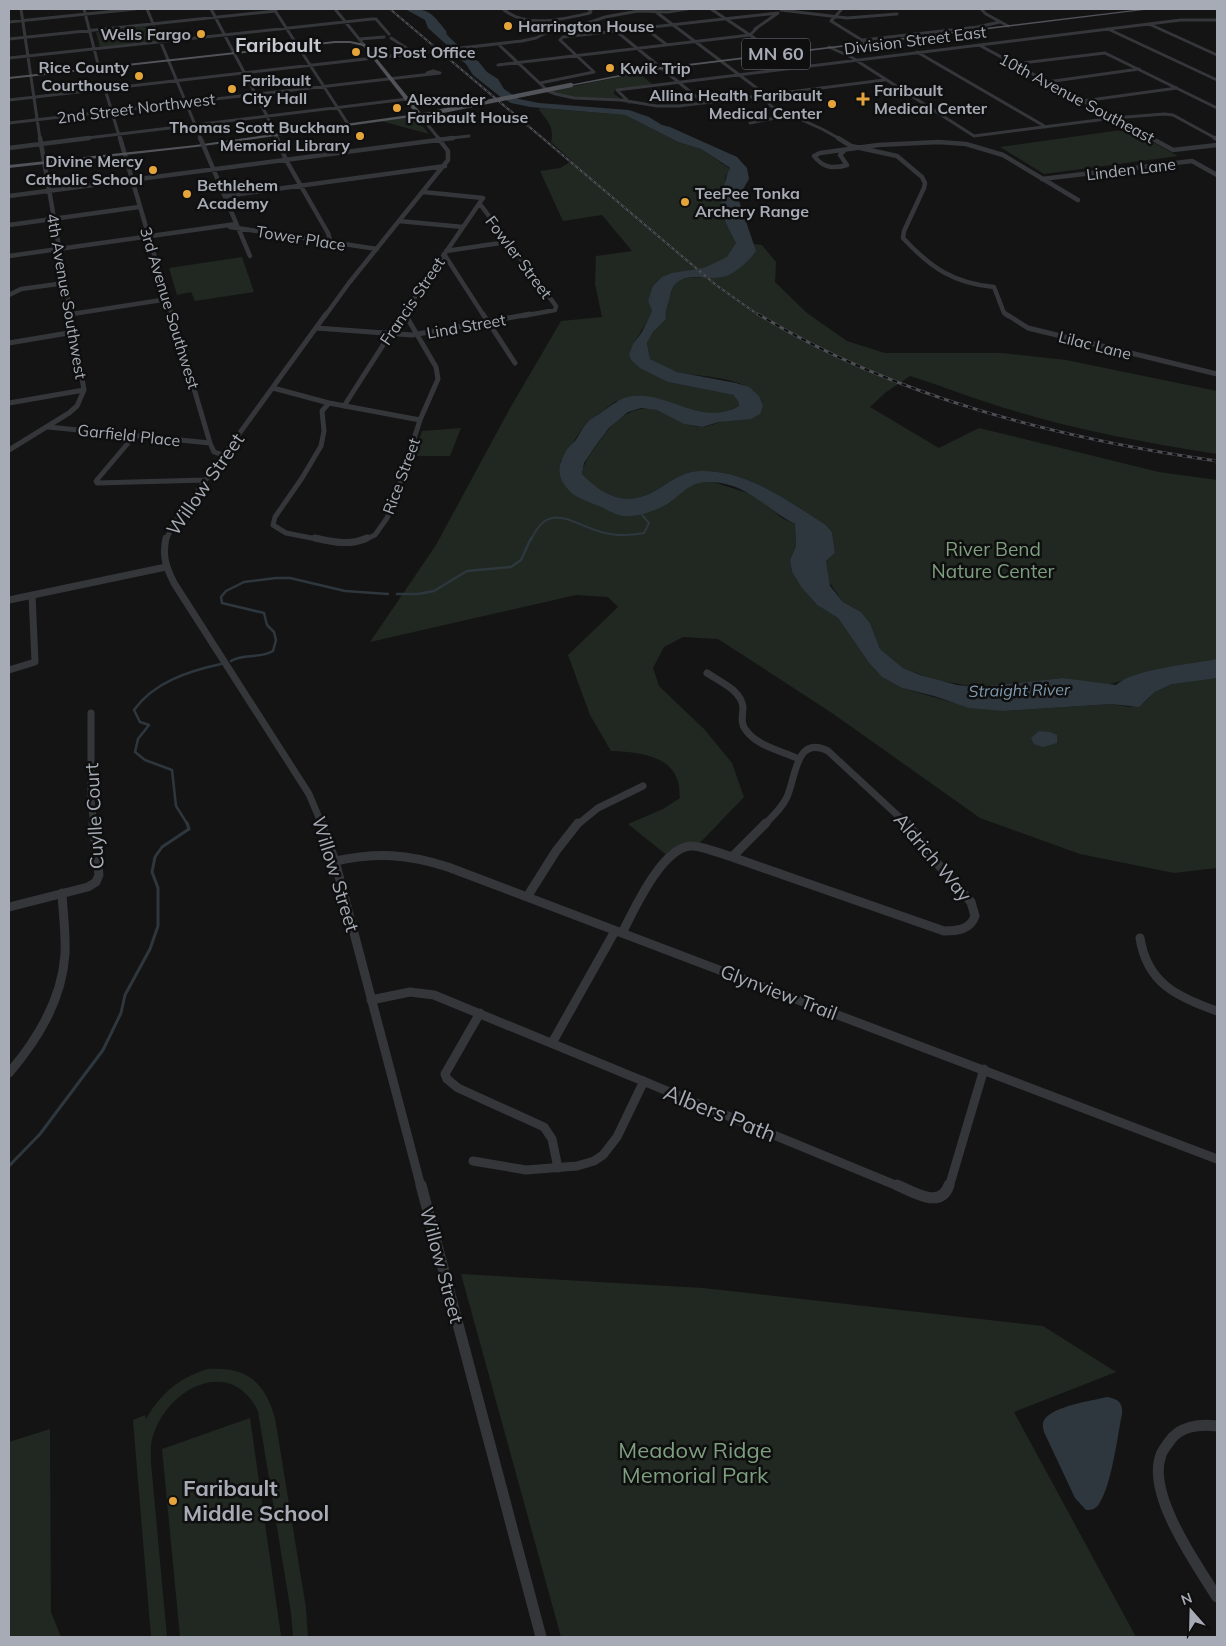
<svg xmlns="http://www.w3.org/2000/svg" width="1226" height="1646" viewBox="0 0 1226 1646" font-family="Mulish,sans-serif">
<rect width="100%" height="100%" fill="#141415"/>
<path fill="#202821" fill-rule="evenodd" d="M148 26 154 41 100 47 96 32Z
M639 73 652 84 614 90 615 92 613 93 621 99 569 97 550 91Z
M540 108 625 115 678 142 701 149 730 169 725 178V189L721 206 736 242 762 245 776 262 775 282 807 313 847 341 885 353H1001L1066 360 1217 391V454C1140 442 1060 427 986 402 961 394 936 384 910 376L885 393 870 407 939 448 979 428 1159 472 1217 480V868L1174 873 1080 854 980 818 832 713 718 639 683 637 664 647 653 668 659 686 704 729 732 763 744 797 697 846 669 857 628 824 663 809 680 798C679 793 680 787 678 782 671 754 634 752 611 751L590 715 568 655 618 607 608 597 576 595 370 642 436 545 509 410 561 321 602 317 595 284 596 256 632 251 602 215 563 221 540 171 560 168 572 161 551 142C555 128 547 120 539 110ZM691 270 702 278C681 277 675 277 669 299 667 307 665 311 666 319L653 332 647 343 650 359C659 363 669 370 678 372 707 379 751 374 763 406 749 421 747 419 726 421 718 422 708 427 700 427 683 426 672 415 657 410 634 403 615 420 602 438 594 449 584 460 582 474 606 498 628 508 660 488 674 479 684 471 701 471 748 470 788 501 826 525L832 532 835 553 826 561 829 582 843 602 861 612 870 623 880 649 903 668 935 680 977 687 1063 678 1107 685 1163 669 1172 684 1155 692 1144 703 1130 707 1111 704 1004 711 951 702 902 688 882 677 869 663 838 618 817 605 801 587 792 572 790 560 796 546 795 524 782 518 754 495 713 482H695L684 489 671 502 613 512 597 505 560 462 586 423 616 401H665L682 408 703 413 720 414 739 406 738 401 733 395 668 382 629 354C635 338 646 326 652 311L648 301 651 294Z
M415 117 429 134 381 121Z
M1128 129 1178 156 1044 174 1000 147Z
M242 257 254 292 195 301 191 292 177 295 169 268Z
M461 428 450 456H413L422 431Z
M461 1274 703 1288 1043 1326 1116 1372 1014 1412 1136 1637H561Z
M208 1369C247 1367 264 1381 275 1418L306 1608 308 1637H293L291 1613 258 1411C231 1355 167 1388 153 1436 150 1444 151 1454 151 1463L167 1637H151L133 1420 145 1415 146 1419C160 1394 180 1377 208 1369Z
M250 1418 281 1636 180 1637 162 1449Z
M50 1429 51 1612 61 1637H9V1442Z"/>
<path fill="#2e373d" d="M405 9C430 9 431 12 446 31L447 35 472 59 478 61 487 72 498 79 504 89 519 99 539 103 629 110 649 117 662 125 670 127 737 157 747 168 749 179 738 198 756 251C749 261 737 272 726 276 704 283 677 266 670 296 668 305 665 310 666 319L653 332 647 343 650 359 677 372 736 383 749 387 759 396 763 406 760 414 751 419 719 422 702 427 684 424 657 410 641 408 628 412 609 428 594 448 584 463 582 474C606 498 628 508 660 488 674 479 684 471 701 471 748 470 788 501 826 525L832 532 835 553 826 561 830 586 843 602 861 612 870 623 880 649 903 668 920 675 957 685 977 687 1063 678 1116 685C1133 669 1192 664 1217 659V678L1172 684 1155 692 1139 707 1111 704 1004 711 969 708 934 696 902 688 882 677 869 663 838 618 817 605 801 587 792 572 790 560 796 546 795 524C765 509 749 484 712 482 693 481 686 489 673 500 662 509 636 518 623 516 615 515 606 509 599 506 587 501 574 498 566 487 557 476 558 465 565 453 567 448 571 445 575 441 579 436 581 430 585 425 589 419 597 416 603 411 612 405 621 397 633 396 671 392 700 427 739 406L738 401 733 395 668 382 640 368 631 360 629 354 633 344 642 332 652 311 648 301 653 286 662 277 672 273 704 268 727 257 736 243C731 232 722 218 721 206 721 198 726 175 730 168L701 149 678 142 625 115 530 107 511 103 502 98 473 75 466 64 452 53 449 47 428 28 425 20Z
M1039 731 1050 732 1057 735V743L1043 747 1034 744 1031 738Z
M1107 1397C1118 1399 1123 1402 1122 1414 1117 1438 1112 1484 1099 1504 1096 1509 1092 1510 1086 1510L1075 1498 1044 1432C1043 1428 1042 1424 1044 1420 1053 1406 1091 1401 1107 1397Z"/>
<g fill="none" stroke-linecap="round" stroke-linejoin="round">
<path stroke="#2e373d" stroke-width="2" d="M531 540C548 501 571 523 598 531 613 536 629 536 644 533L649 523 642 515"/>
<path stroke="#2e373d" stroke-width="2.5" d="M397 594H418L434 591 467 571 511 567 521 560 531 538
M231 661C244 653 260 659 273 651L276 640 274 632 267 625 264 613 222 603 221 597 226 591 244 582 276 578H290L345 591 388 594
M188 825 176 806 172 770 145 760 135 752 138 739 149 725 140 722 134 710C154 682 189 671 221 664"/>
<path stroke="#2e373d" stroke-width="3" d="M9 1166 40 1134 103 1050 121 1013 125 995 150 949 158 926V888L152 872 155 857 162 847 189 829 187 823"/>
<path stroke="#35363a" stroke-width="3" d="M21 9 40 139
M84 9 99 68
M147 9 201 139
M211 9 267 116 277 139
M274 9 348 124
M335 9 364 45
M503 9C526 29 563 19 590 13L591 11 588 9
M652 9 758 89 771 106 822 129 840 139
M711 9 753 37 792 68
M842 9 831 21 865 42
M981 9 986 14 1008 26
M781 10 847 18 897 14
M9 22 135 9
M1149 24 1217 55
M645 28 667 45
M755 29 778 13
M1108 29 1217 80
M616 31 704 103
M391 38 414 53
M9 39 276 11
M360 39 384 37
M863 40 977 27 1000 22
M498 44 548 91 556 94 574 98 621 100 657 106H679L884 80
M979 45 1153 139
M829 47 851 57 974 136 1114 118 1164 114 1173 115 1217 139
M917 52 1046 127
M9 58 372 19H376L389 34
M1014 64 1105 53 1217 108
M498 65 750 35 757 28
M1047 82 1139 69
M540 83 594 72 560 40 563 37 778 13
M105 89 120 139
M9 100 522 41 536 38 552 30 585 24 605 17 638 11 668 12 687 9
M1083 101 1177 88
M629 102 617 90 1181 20H1217
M420 115 439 139
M9 123 440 73 433 71 427 73
M750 123 790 115
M79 139 407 99
M443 139 469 136"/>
<path stroke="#35363a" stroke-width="4.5" d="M40 138 71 316
M120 138 172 316
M200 138 202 142
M277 138 286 160 328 233 331 243
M838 138 851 146 897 156 922 177 925 183 924 188 904 231 903 238C931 268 953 283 994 287L1004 313 1008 316
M1151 138 1173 150 1217 145
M1215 138 1217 139
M204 147 250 256
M9 148 89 138
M844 151 840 155 847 165C833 169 823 168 814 156L820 153 878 145 939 142 966 144 1003 155 1078 200
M1042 179 1192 161 1217 175
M9 196 453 138
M225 196 445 166
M480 204 556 306 555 310 523 316
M399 221 463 227
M9 225 139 207
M230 227 377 249
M446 251 507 242
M444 254 484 316
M9 256 236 224
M9 295 21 289 65 283
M404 312 406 316
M72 314 168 299
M325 316 349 283 448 160V151L438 138
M402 316 483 198 423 192"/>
<path stroke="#35363a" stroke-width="5" d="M172 314 210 443 214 452 223 455
M483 314 515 363
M1006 314 1028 328 1217 374
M316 328 412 335 530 314
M9 343 74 332
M273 388 329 403 322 411 324 431 321 446 302 478 275 517 273 525 286 533 322 540
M9 403 84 390
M329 403 420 420
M344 406 403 314
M48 427 210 443
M134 436 96 481 97 483 205 480
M9 450 69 413 77 406 84 390 71 314
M166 540 173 525 326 314
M364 540 375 535 387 518 394 502 420 420 438 379 436 367 405 314"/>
<path stroke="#35363a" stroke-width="7" d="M166 538C162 556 166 567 174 583L309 794 322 825
M315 538C333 542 350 546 367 538
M9 600 166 567
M9 670 35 662 32 595
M707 673C719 681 741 690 743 707 743 715 740 722 745 729 756 746 782 751 799 759
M91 713V800L94 825
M577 825 598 808 643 786
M764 825C773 816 782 808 787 797 796 776 796 735 828 751L908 825"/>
<path stroke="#35363a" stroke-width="9" d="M321 823 335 861 421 1187
M732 857 944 931C957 931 970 930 975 916L971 902 936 862 907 823
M732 857 766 823
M335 861C378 852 407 854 448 867L1217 1159
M527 897 556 851 578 823
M9 907 88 887 96 882 99 875 93 823
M622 933C634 910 661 849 690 846 700 845 722 854 732 857
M1140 938C1147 983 1177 997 1217 1011
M371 1000 410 992 434 995 900 1187
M480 1013 445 1074 447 1079 458 1088 544 1127 552 1139 558 1168
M552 1043 615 931
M9 1073C38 1039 62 1000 65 954 66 934 63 913 62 893
M473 1161 526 1170 577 1166 594 1161 603 1155 617 1137 644 1081
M949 1187 984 1069"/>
<path stroke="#35363a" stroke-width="11" d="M421 1185 541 1637
M897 1185C913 1192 941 1210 949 1185
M1217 1426C1200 1424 1179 1426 1169 1442 1166 1446 1162 1451 1161 1455 1146 1494 1197 1565 1217 1597"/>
<path fill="#515359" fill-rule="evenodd" d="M1142 9H1152L655 70 571 86 569 85 655 68Z
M335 41H350L365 44 421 113 437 111 439 112 420 116 196 147 9 168V165L196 145 416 114 363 46 350 43H335L9 79V77Z"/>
<g stroke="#4c4e53" stroke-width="2">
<path id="rail-far1" d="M390 9 716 285 760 316"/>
</g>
<g stroke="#4c4e53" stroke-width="3">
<path id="rail" d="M758 314C896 398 1058 438 1217 461"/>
</g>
<use href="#rail-far1" stroke="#0f0f10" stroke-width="1" stroke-dasharray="3" stroke-linecap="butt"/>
<use href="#rail" stroke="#0f0f10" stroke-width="2" stroke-dasharray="5" stroke-linecap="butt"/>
<path stroke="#35363a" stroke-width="4.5" d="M202 142 204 147"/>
<path stroke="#515359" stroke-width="4.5" d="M437 112 571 85"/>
</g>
<g fill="#e6a53b" stroke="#0f0f10" stroke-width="2">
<circle cx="508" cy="26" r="5"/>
<circle cx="201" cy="34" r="5"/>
<circle cx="356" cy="52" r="5"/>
<circle cx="610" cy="68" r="5"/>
<circle cx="139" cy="76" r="5"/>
<circle cx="232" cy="89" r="5"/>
<path d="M860.5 91.5h5v5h5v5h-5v5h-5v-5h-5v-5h5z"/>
<circle cx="832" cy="104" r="5"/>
<circle cx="397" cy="108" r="5"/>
<circle cx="360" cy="136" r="5"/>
<circle cx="153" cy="170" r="5"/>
<circle cx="187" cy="194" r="5"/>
<circle cx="685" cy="202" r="5"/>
<circle cx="173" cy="1501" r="5"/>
</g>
<g text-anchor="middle" stroke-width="5" stroke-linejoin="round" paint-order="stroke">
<g font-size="16" font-weight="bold" fill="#a6abb5" stroke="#0f0f10" text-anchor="start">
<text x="518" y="32">Harrington House</text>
<text x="191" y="40" text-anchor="end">Wells Fargo</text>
<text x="366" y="58">US Post Office</text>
<text x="129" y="73" text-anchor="end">Rice County<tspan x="129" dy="18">Courthouse</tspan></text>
<text x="620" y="74">Kwik Trip</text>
<text x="242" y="86">Faribault<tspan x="242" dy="18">City Hall</tspan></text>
<text x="874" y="96">Faribault<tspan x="874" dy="18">Medical Center</tspan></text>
<text x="822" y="101" text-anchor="end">Allina Health Faribault<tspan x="822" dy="18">Medical Center</tspan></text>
<text x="407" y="105">Alexander<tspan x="407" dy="18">Faribault House</tspan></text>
<text x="350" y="133" text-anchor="end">Thomas Scott Buckham<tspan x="350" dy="18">Memorial Library</tspan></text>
<text x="143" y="167" text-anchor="end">Divine Mercy<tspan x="143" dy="18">Catholic School</tspan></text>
<text x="197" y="191">Bethlehem<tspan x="197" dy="18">Academy</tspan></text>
<text x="695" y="199">TeePee Tonka<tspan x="695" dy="18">Archery Range</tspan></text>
</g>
<g font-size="16" fill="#a6abb5" stroke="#0f0f10">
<text transform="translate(915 40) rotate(-7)" y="6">Division Street East</text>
<text transform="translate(1077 98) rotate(28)" y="6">10th Avenue Southeast</text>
<text transform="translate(136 108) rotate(-7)" y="6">2nd Street Northwest</text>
<text transform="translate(1131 169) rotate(-7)" y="6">Linden Lane</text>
<text transform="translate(301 238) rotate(9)" y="6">Tower Place</text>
<text transform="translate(519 257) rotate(53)" y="6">Fowler Street</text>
<text transform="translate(67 296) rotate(80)" y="6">4th Avenue Southwest</text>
<text transform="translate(412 301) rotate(-56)" y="6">Francis Street</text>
<text transform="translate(170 308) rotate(73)" y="6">3rd Avenue Southwest</text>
<text transform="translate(466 326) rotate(-10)" y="6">Lind Street</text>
<text transform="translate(1095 345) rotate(14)" y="6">Lilac Lane</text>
<text transform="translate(129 435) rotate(6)" y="6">Garfield Place</text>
<text transform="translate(401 476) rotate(-70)" y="6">Rice Street</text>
</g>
<g font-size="16" font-style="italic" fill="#7f9aae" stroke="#0f0f10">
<text transform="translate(1019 690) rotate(-1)" y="6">Straight River</text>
</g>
<rect fill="#0f0f10" stroke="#797c84" stroke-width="1" x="742" y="38.5" width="68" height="31" rx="4"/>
<g font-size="18" font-weight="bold" fill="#a6abb5">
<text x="776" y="60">MN 60</text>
</g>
<g font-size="19" fill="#a6abb5" stroke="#0f0f10">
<text transform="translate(205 484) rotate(-55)" y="7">Willow Street</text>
<text transform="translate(94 816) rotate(-93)" y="7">Cuylle Court</text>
<text transform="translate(933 857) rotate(50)" y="7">Aldrich Way</text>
<text transform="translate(336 874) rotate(73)" y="7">Willow Street</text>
<text transform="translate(779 992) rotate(21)" y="7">Glynview Trail</text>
<text transform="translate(442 1265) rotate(75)" y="7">Willow Street</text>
</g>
<g font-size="19" fill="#7e9f7f" stroke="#0f0f10">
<text x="993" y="556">River Bend<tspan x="993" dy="22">Nature Center</tspan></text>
</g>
<g font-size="20" font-weight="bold" fill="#c7cad1" stroke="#0f0f10">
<text x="278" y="52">Faribault</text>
</g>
<g font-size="22" fill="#a6abb5" stroke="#0f0f10">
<text transform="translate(720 1113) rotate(22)" y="8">Albers Path</text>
</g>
<g font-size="22" fill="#7e9f7f" stroke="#0f0f10">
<text x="695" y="1458">Meadow Ridge<tspan x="695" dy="25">Memorial Park</tspan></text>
</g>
<g font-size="22" font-weight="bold" fill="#a6abb5" stroke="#0f0f10" text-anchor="start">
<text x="183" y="1496">Faribault<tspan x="183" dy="25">Middle School</tspan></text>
</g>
</g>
<rect width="1226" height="1646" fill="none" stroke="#a6abb5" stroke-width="20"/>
<g transform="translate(1191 1611) rotate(340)" stroke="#0f0f10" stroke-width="4" paint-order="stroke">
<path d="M0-4L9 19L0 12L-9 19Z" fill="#a6abb5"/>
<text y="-8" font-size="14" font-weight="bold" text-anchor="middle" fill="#a6abb5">N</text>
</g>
</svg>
